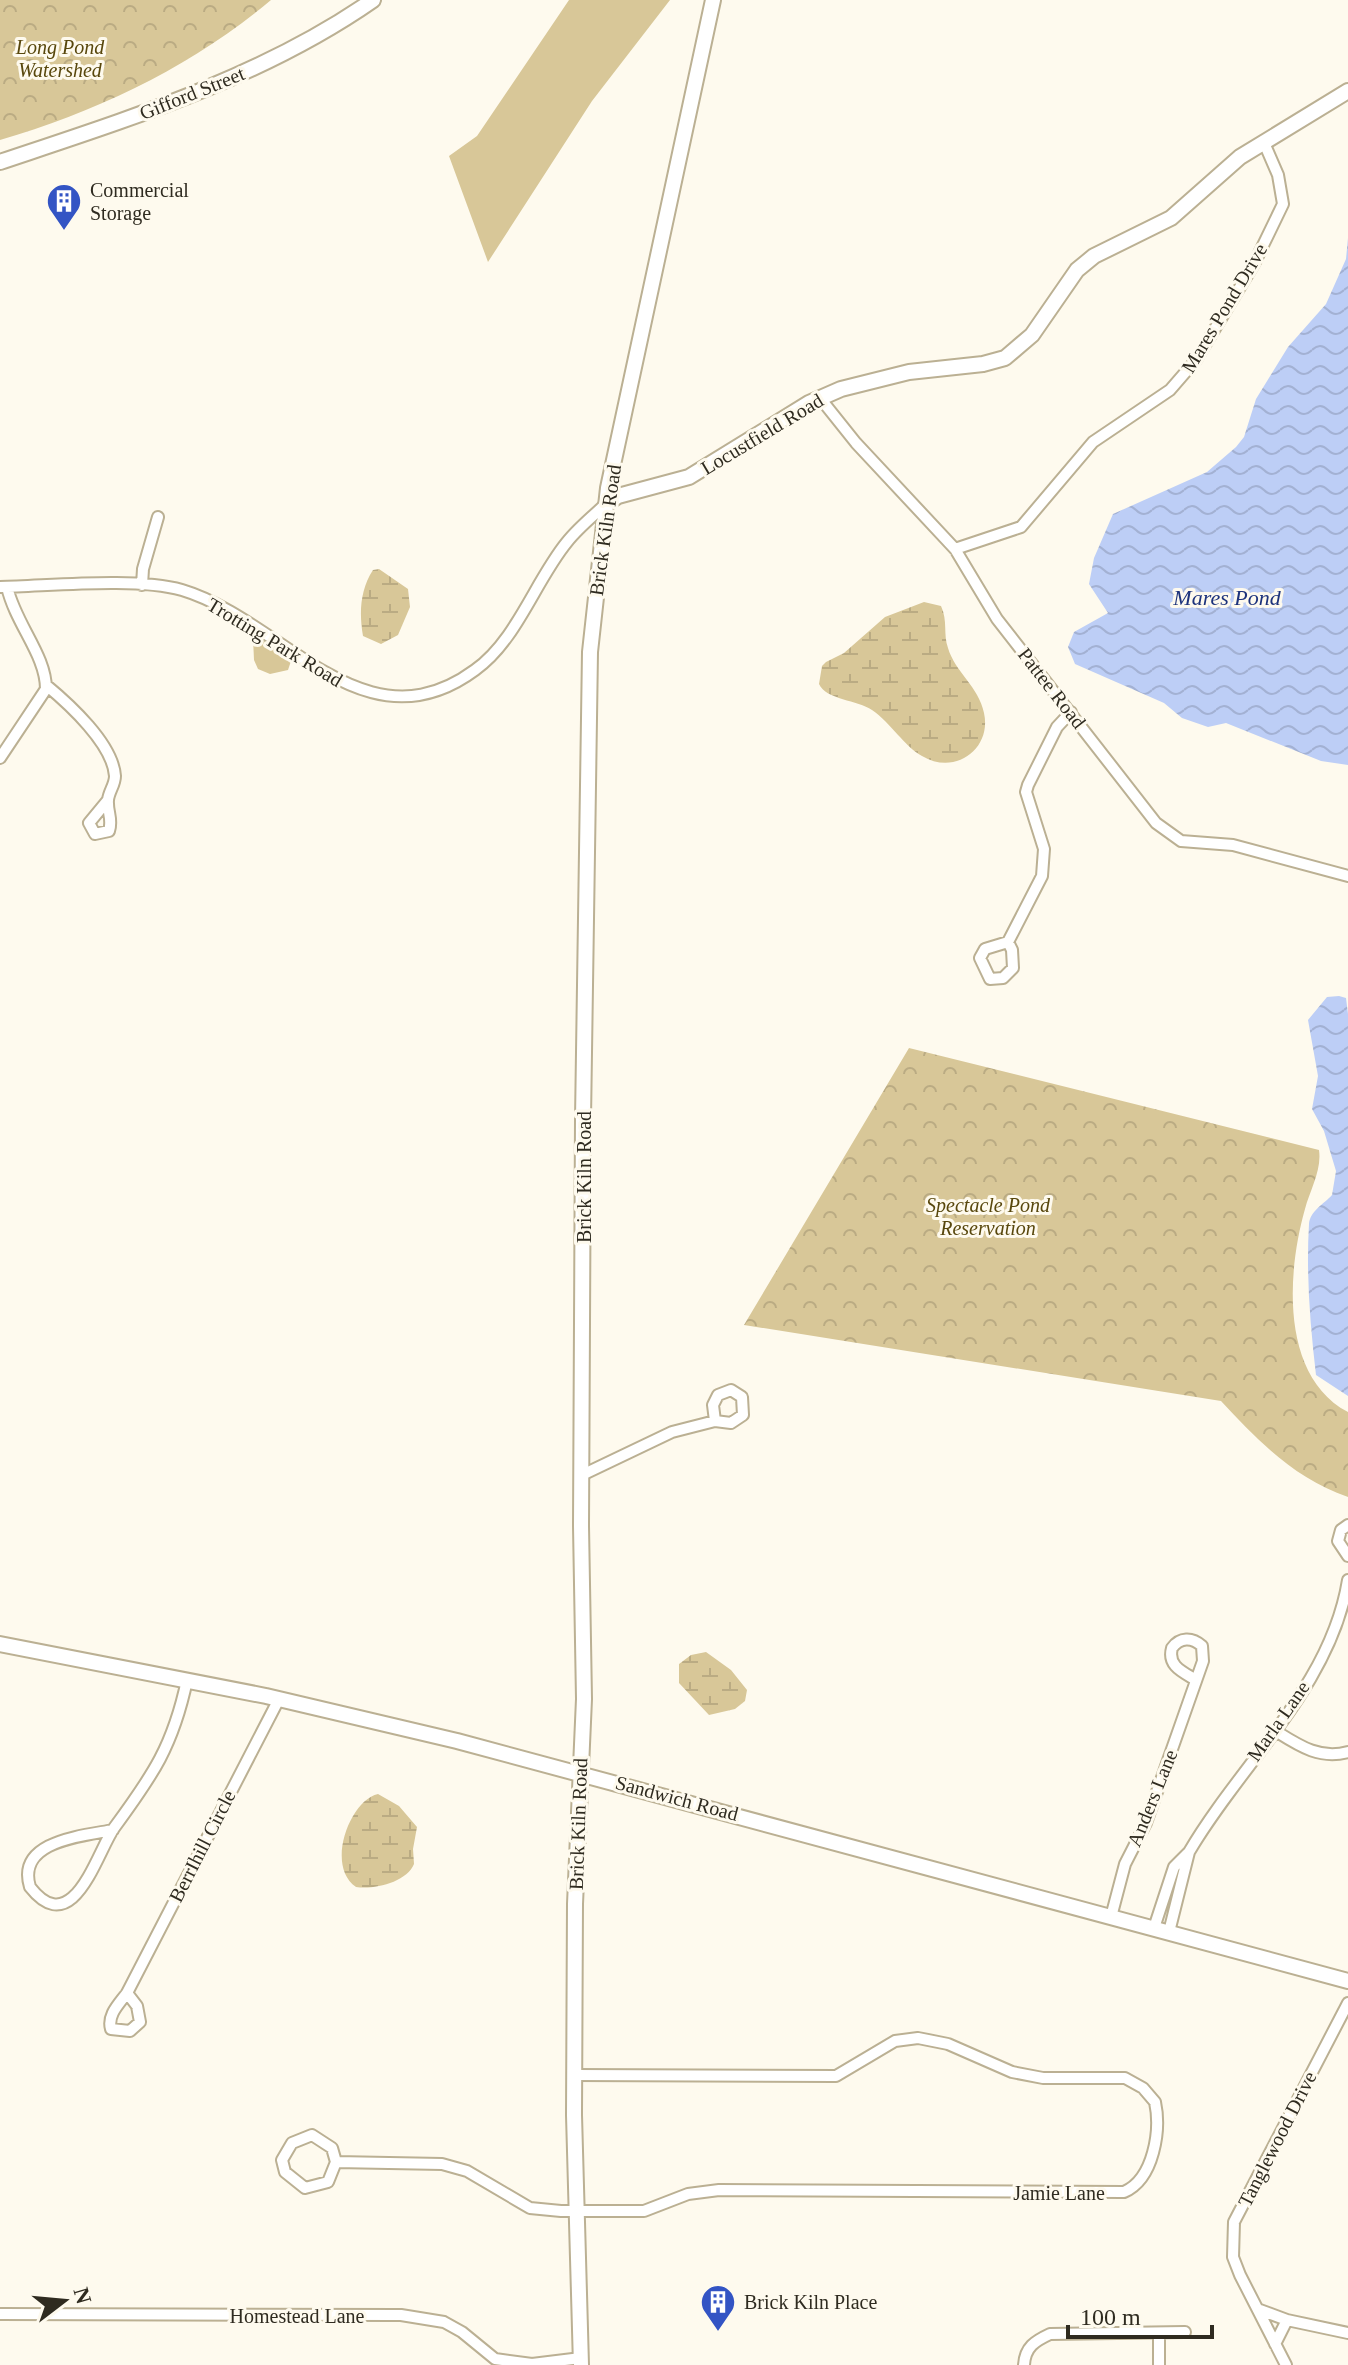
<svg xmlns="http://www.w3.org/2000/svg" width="1348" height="2365" viewBox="0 0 1348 2365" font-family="'Times New Roman',serif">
<defs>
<pattern id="forest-crowns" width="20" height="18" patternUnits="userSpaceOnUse" patternTransform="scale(2)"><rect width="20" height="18" fill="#d8c798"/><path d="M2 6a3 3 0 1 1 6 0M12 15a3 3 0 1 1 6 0" fill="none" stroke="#baab83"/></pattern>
<pattern id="wetland-marsh" width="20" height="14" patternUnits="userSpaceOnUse" patternTransform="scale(2)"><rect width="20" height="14" fill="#d8c798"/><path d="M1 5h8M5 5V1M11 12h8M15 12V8" fill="none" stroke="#baab83"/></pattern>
<pattern id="water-waves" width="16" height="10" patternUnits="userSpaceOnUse" patternTransform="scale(2)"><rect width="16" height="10" fill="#bdcef6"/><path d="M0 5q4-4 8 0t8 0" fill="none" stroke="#a3b1d3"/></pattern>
</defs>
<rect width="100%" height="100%" fill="#fefaee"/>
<path fill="#d8c798" d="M569 0H670L592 101 488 262 449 156 477 136Z
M257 635 292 658 288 670 270 674 258 669 254 660 253 638Z"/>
<path fill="url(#forest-crowns)" d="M0 0H271C192 66 99 111 0 140Z
M909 1048 1319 1150C1322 1170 1310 1190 1305 1209 1287 1272 1280 1376 1348 1412V1497C1295 1479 1258 1441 1221 1401L744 1325Z"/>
<path fill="url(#wetland-marsh)" d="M379 569 408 589 410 607 398 635 381 644 363 636C359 613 360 590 373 570Z
M924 602 941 606C948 621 943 634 948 648 955 672 979 687 984 713 992 749 955 776 922 756 904 746 891 723 872 710 858 700 826 700 819 684L822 666 826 662 844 653 885 617Z
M706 1652 731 1670 747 1690 745 1701 735 1709 709 1715 679 1683V1664L691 1655Z
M378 1794 399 1806 417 1827 413 1849 414 1864C407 1882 374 1890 356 1887 325 1866 350 1800 378 1794Z"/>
<path fill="url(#water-waves)" d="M1348 238V765L1321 761 1226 723 1208 727 1182 718 1164 703 1075 664 1068 647 1074 632 1108 613 1089 584 1094 558 1113 514 1207 472 1236 447 1244 437 1256 399 1288 347 1326 304 1346 259Z
M1339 996 1346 998 1348 1014V1396L1316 1375C1310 1324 1306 1274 1309 1224 1310 1211 1324 1204 1332 1195L1336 1171 1324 1131 1312 1109 1318 1076 1308 1020 1327 997Z"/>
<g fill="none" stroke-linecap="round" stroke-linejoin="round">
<g stroke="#bbb093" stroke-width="14">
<path id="street" d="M820 398 856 443 955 549 997 619 1156 823 1181 841 1233 845 1348 876
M955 549 1021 527 1093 442 1170 390 1196 360 1254 264 1283 204 1278 175 1265 145
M142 585 143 569 158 517
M0 587C51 586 135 577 182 590 283 620 364 752 475 670 517 640 535 581 567 542 578 528 593 516 606 504
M46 685C69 704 113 744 115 776 115 785 109 791 108 800 107 812 113 819 109 831L95 834 89 823 108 800
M0 758 46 689C46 655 16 625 7 587
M1008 942 985 949 980 958 990 979 1003 978 1013 968 1012 950 1008 942 1042 876 1044 849 1026 792 1028 785 1057 727 1071 712
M582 1475 672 1432 715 1421 731 1423 743 1415 742 1397 731 1390 718 1395 713 1405 715 1421
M1348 1525 1341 1530 1338 1541 1348 1556
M1274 1730C1298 1745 1319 1760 1348 1752
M113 1830C82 1836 16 1841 30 1887 73 1942 97 1852 114 1828 153 1775 173 1746 187 1680
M1111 1917 1125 1864 1146 1823 1203 1661 1202 1646C1192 1637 1180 1637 1172 1648 1167 1666 1183 1672 1196 1680
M1154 1928 1174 1867 1189 1852C1241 1763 1331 1686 1348 1580
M1169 1932 1189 1852
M127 1993 137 2006 140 2022 130 2031 111 2029C107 2015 119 2004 127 1993L279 1699
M336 2162 328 2182 305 2188 285 2172 282 2160 292 2143 312 2135 332 2148 336 2162 442 2164 467 2171 530 2208 561 2211H644L688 2194 719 2190 1124 2192C1154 2179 1161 2130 1155 2102L1143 2088 1125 2078H1043L1012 2072 948 2044 918 2038 895 2041 836 2076 574 2075
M1260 2310 1287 2320
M0 2314 401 2315 444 2322 462 2332 495 2359 532 2364 581 2358
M1159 2334V2365
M1275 2344 1287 2320 1348 2333
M1024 2365C1025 2347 1035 2341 1050 2334L1185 2332
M1286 2365 1240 2275 1233 2257 1234 2222 1348 2003"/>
</g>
<g stroke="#bbb093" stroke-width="18">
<path id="secondary" d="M0 162C128 119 261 78 373 0
M606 504 618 496 689 477 809 403 841 389 909 372 983 364 1005 358 1032 335 1077 270 1094 256 1171 218 1240 157 1348 91
M0 1644 266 1696 457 1741 1348 1981
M581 2365 574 2115 575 1904 584 1699 581 1526 583 1119 590 652 608 488 713 0"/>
</g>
<use href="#street" stroke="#fff" stroke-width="10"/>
<use href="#secondary" stroke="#fff" stroke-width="14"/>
</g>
<defs>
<g id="building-pin" transform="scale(1.8)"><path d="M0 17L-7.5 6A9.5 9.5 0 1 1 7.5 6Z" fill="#3354c4" stroke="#fefaee"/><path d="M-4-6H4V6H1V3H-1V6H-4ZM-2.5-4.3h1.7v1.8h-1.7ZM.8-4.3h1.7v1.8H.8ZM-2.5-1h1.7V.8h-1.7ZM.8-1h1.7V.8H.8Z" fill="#fff"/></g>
</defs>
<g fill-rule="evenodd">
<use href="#building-pin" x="64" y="201"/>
<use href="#building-pin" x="718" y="2302"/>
</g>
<g text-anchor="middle" stroke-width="6" stroke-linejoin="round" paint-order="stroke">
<g font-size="20" font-style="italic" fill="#58470c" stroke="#fefaee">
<text x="60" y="54">Long Pond<tspan x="60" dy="23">Watershed</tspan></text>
<text x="988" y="1212">Spectacle Pond<tspan x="988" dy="23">Reservation</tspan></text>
</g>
<g font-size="20" fill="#2f2b20" stroke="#fefaee">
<text transform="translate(192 93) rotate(-22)" y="7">Gifford Street</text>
<text transform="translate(1224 308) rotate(-59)" y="7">Mares Pond Drive</text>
<text transform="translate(762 434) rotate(-31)" y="7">Locustfield Road</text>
<text transform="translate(605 530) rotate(-82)" y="7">Brick Kiln Road</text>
<text transform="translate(275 642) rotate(31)" y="7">Trotting Park Road</text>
<text transform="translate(1052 688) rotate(52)" y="7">Pattee Road</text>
<text transform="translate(584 1177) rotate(-90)" y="7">Brick Kiln Road</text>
<text transform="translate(1278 1721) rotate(-55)" y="7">Marla Lane</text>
<text transform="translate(677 1798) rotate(15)" y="7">Sandwich Road</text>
<text transform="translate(1152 1798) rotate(-68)" y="7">Anders Lane</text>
<text transform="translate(578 1824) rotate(-88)" y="7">Brick Kiln Road</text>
<text transform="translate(202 1846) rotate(-63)" y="7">BerrIhill Circle</text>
<text transform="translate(1277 2139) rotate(-63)" y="7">Tanglewood Drive</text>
<text x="1059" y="2200">Jamie Lane</text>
<text x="297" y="2323">Homestead Lane</text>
</g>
<g font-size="20" fill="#2f2b20" stroke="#fefaee" text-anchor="start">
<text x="90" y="197">Commercial<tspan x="90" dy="23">Storage</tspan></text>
<text x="744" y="2309">Brick Kiln Place</text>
</g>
<g font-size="22" font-style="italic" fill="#1d337c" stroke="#fefaee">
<text x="1227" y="605">Mares Pond</text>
</g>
</g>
<g transform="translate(64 2301) rotate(74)" stroke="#fefaee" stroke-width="6" paint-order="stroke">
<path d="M0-6L14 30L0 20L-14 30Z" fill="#2f2b20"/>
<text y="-12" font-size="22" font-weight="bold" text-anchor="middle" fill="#2f2b20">N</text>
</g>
<path d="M1068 2325v12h144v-12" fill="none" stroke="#2f2b20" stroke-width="4"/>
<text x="1080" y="2325" font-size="24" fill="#2f2b20" stroke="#fefaee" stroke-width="6" paint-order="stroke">100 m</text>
</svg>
